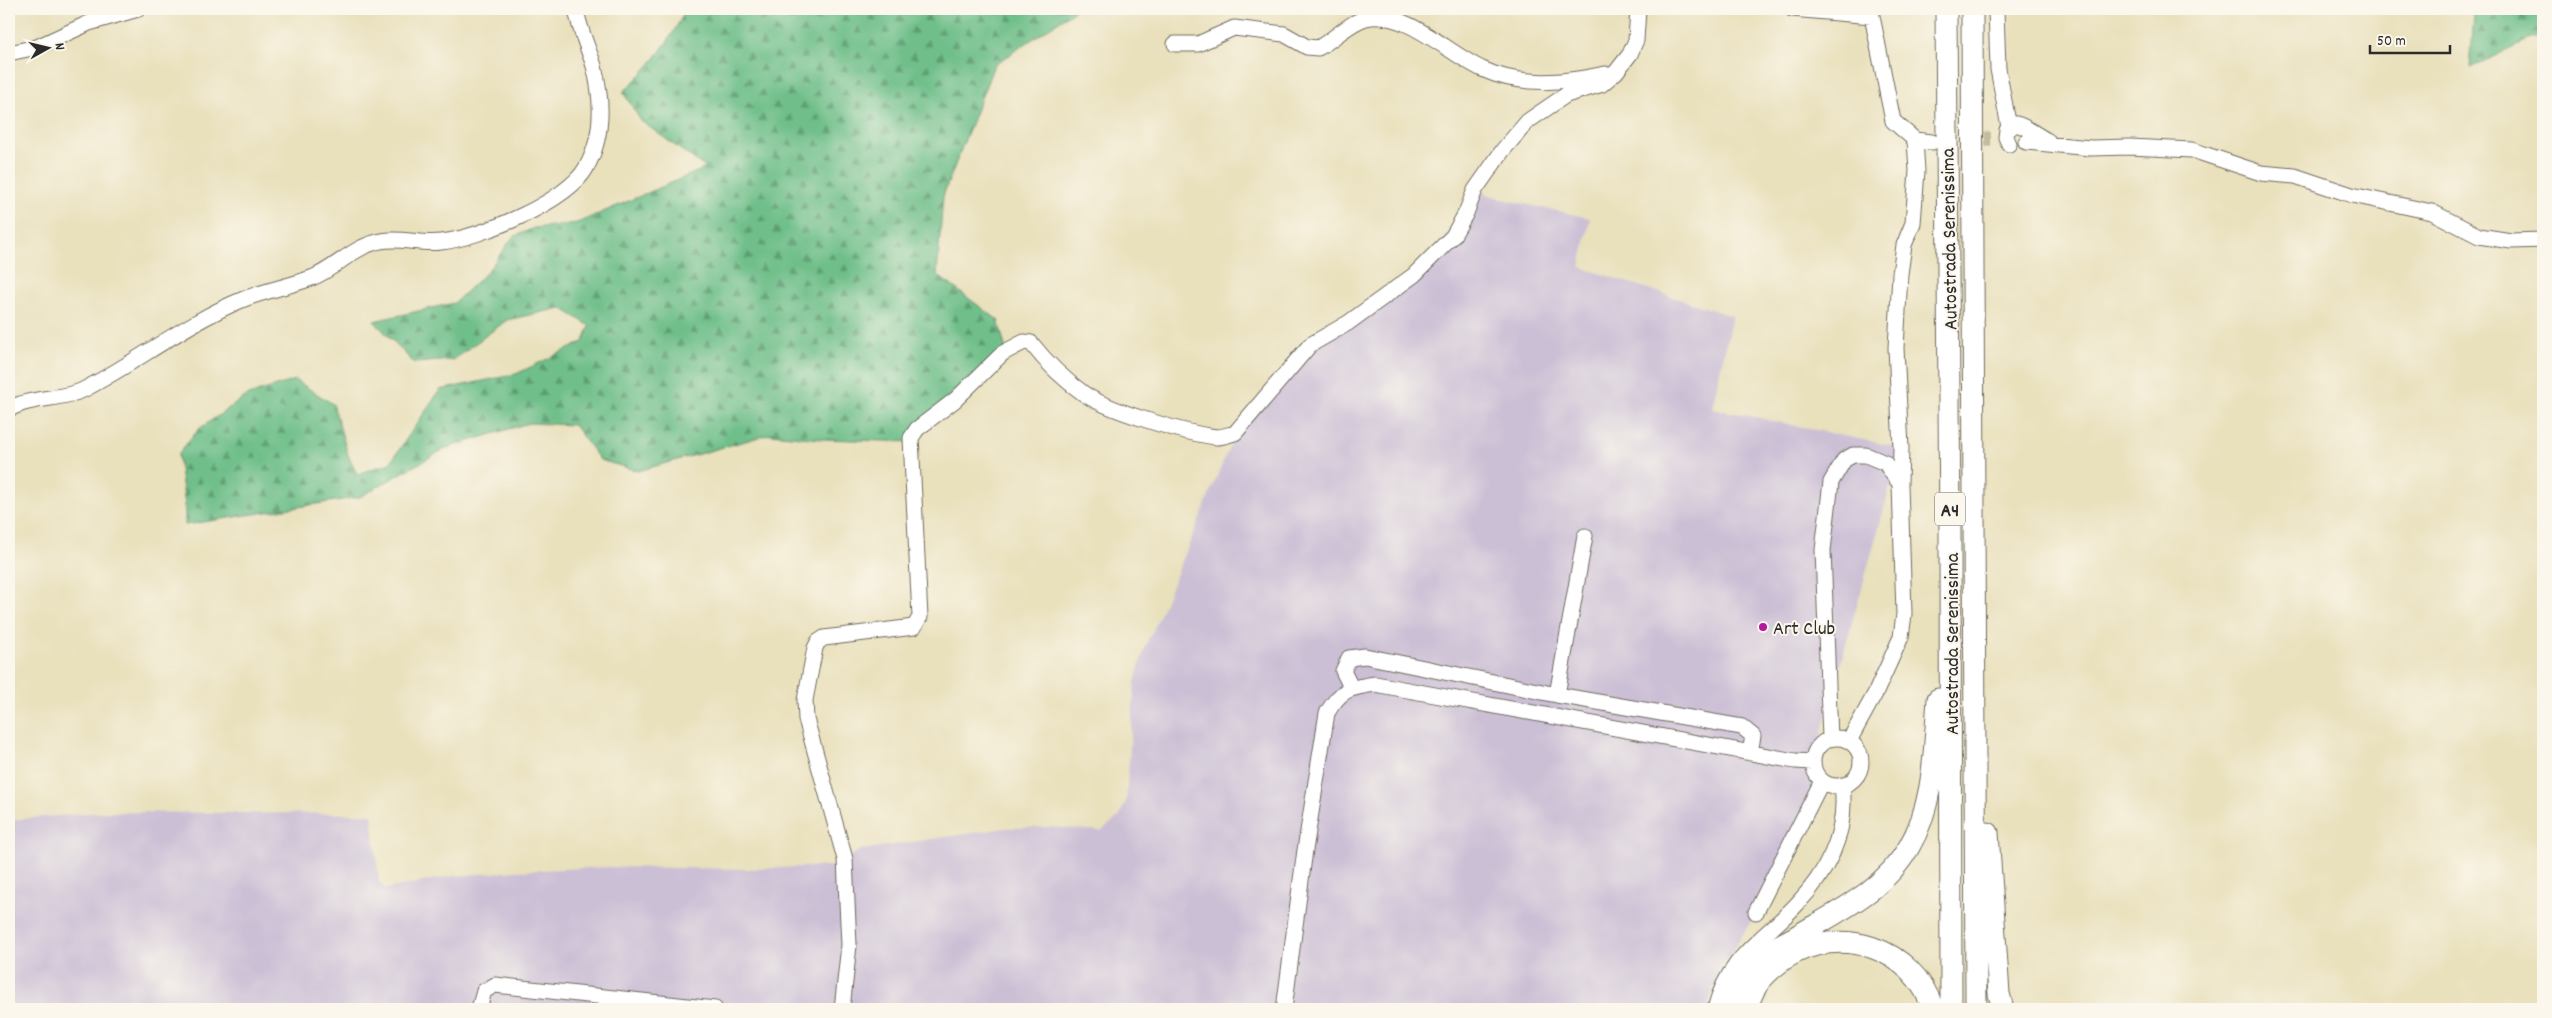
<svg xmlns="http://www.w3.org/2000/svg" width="2552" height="1018" viewBox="0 0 2552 1018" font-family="Dekko,sans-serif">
<defs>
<pattern id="forest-firs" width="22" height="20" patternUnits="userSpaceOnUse" patternTransform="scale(1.25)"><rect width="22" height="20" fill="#6fbf8a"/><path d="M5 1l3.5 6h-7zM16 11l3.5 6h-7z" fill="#5b9b71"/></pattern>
</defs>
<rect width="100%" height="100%" fill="#fbf7ec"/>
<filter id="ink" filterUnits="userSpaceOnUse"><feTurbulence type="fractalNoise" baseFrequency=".02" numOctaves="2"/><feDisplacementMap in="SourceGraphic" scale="10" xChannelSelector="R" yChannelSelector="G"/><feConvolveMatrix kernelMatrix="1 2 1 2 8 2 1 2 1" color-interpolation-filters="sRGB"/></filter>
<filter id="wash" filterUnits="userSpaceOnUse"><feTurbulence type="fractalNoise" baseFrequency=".0096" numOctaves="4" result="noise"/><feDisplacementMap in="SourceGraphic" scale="20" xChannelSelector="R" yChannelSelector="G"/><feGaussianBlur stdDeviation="1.12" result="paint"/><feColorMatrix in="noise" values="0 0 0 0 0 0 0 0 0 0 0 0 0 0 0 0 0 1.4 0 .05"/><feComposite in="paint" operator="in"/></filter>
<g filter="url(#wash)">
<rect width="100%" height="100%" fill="#e9e0bc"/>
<path fill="#cbbfd5" d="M1475 190 1502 199 1590 218 1580 267 1732 316 1712 408 1901 448 1821 734 1818 813 1717 976 1708 1009H9V820L103 812 372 814 379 882 386 889 453 876 517 871 610 867 748 869 836 866 860 850 1005 828 1050 827 1101 831 1120 816 1126 801 1135 681 1146 644 1157 622 1235 433 1310 345 1435 254Z"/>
<path fill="url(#forest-firs)" stroke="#4d755a" d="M686 9H1077L994 65 943 196 937 275 998 320 1008 358 912 442 822 439 770 434 638 471 600 460 574 425 529 423 446 448 360 497 185 525V505L178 454 199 429 248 395 295 380 333 404 348 455 357 474 390 463 440 390 516 374 583 342 590 326 561 308 507 320 453 360 414 363 374 321 454 303 487 272 513 237 534 228 577 223 706 168 641 121 623 92C650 67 670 42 686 9Z
M2470 9H2543V36L2528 40 2470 68 2474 17Z"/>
</g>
<g filter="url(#ink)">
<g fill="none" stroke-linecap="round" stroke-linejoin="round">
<path stroke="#c3bc9f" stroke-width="15" stroke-dasharray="15 8" stroke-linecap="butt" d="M1939 142 1991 139"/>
<g stroke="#6e6a5e" stroke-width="17">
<path id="minor" d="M1792 9 1872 16 1893 121 1915 140 1932 142
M1996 9 1998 69 2009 127
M1175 44H1198L1234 28 1284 34 1307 47 1318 48C1333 40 1350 22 1366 18 1403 8 1449 54 1482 69 1521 87 1564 83 1605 74
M9 53 37 47 89 23 138 9
M2026 142 2091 148 2130 147 2192 150 2261 173 2295 176 2352 195 2432 212 2479 236 2511 241 2543 240
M2009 144 2006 137 2007 130 2016 124C2024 125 2038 136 2048 141
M9 409C33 396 63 400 83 390 137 362 187 322 244 299 267 290 291 286 314 277 337 267 354 246 381 241 401 237 421 245 441 242 479 238 567 202 586 168 604 136 603 101 594 66 588 47 579 29 576 9
M1351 687 1343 671 1349 658 1365 656 1557 695 1742 727 1753 736 1750 753
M1557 695 1585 536
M1813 762a24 24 0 1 1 48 0a24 24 0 1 1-48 0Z
M1830 739 1823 550 1831 482 1844 460 1853 455H1866L1885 463 1900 484
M1849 741 1876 692 1901 637 1904 614 1900 484 1901 448 1896 348 1900 274 1904 245 1913 223 1917 171 1915 140
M1756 912 1822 781
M479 1009 484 991 495 985 715 1009
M842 1009 849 945 845 859 806 719 805 700 815 648 818 642 824 638 914 627 920 617 911 438 917 429 955 400 1003 353 1024 342 1031 343C1046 362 1063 379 1083 393 1106 410 1187 434 1217 437 1223 437 1230 434 1235 433L1310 345 1348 323 1414 275 1453 236 1466 213 1475 190 1503 150 1528 121 1566 95 1602 84 1616 72 1630 54 1636 40 1638 9
M1284 1009 1305 850 1327 713C1341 689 1349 688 1375 684L1795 761 1813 762
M1715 1009C1729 955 1763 941 1798 903 1829 870 1848 831 1842 785"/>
</g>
<g stroke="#6e6a5e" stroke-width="23">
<path id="highway" d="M1946 9 1950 532 1951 1009
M1972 9 1976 1009
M1988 833 1999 994 2003 1009
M1751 997C1757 980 1772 968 1786 958 1840 924 1913 947 1933 1009
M1733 1009C1739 992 1745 976 1756 962 1765 952 1783 944 1795 937 1837 912 1884 891 1909 847 1935 803 1934 749 1938 699"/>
</g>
<use href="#minor" stroke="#fff" stroke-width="15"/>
<use href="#highway" stroke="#fff" stroke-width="21"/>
</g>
</g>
<circle fill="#b5179e" stroke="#fbf7ec" stroke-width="2" cx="1763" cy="627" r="5"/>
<g text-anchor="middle" stroke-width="4" stroke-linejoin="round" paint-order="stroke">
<rect fill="#fbf7ec" stroke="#696865" stroke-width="1" x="1935" y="492.5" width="30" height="33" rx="4"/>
<g font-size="19" font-weight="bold" fill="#2b2b2b">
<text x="1950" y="516">A4</text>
</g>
<g font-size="20" fill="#2b2b2b" stroke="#fbf7ec">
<text transform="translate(1948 239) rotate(-91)" y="7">Autostrada Serenissima</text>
<text transform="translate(1951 644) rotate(-90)" y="7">Autostrada Serenissima</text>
</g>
<g font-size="20" fill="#2b2b2b" stroke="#fbf7ec" text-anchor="start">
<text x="1773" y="634">Art Club</text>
</g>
</g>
<rect width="2552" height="1018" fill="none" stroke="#fbf7ec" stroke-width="30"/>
<g transform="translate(48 48) rotate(82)" stroke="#fbf7ec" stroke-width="4" paint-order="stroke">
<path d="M0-4L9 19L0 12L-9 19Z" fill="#2b2b2b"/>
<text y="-8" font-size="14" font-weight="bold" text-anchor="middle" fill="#2b2b2b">N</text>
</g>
<path d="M2370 45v8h80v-8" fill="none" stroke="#2b2b2b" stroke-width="2.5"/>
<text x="2377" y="45" font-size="15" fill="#2b2b2b" stroke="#fbf7ec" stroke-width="4" paint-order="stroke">50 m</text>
</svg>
